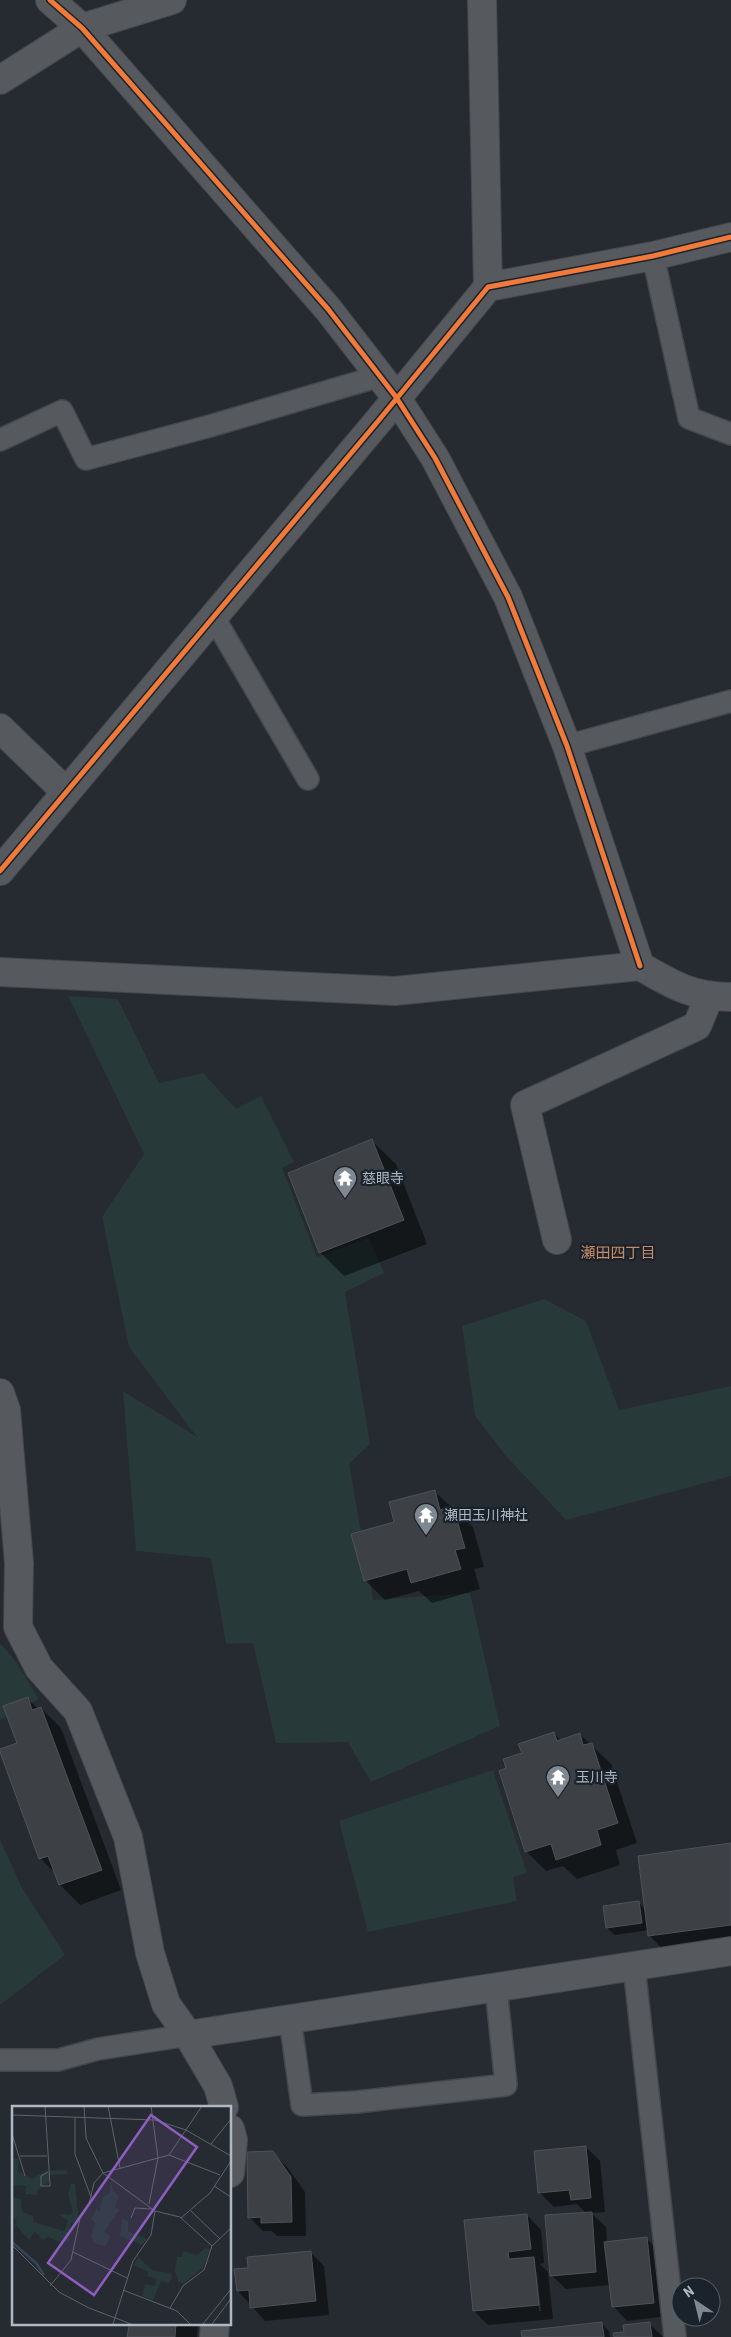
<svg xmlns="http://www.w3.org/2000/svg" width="731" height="2337" viewBox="0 0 731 2337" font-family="'Roboto Condensed','Noto Sans JP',sans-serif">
<rect width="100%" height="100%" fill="#262b31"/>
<path fill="#273939" d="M68 996 118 999 159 1083 203 1073 236 1109 261 1096 294 1162 282 1168 317 1257 369 1238 384 1273 345 1292 370 1444 349 1464 373 1600 470 1593 500 1726 371 1782 348 1742 276 1743 253 1643 226 1644 211 1558 136 1551 123 1391 197 1437 129 1347 102 1217 144 1154Z
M544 1299 586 1321 619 1410 731 1386V1476L566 1520 506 1456 475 1416 462 1326Z
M0 1643 17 1663 39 1699 0 1720Z
M493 1770 527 1873 513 1877 517 1901 368 1932 339 1821Z
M0 1839 21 1886 65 1955 0 2005Z"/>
<path fill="#0007" fill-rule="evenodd" d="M372 1141 396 1164 427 1244 344 1276 320 1252Z
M434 1491 473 1527 484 1567 474 1569 480 1589 432 1603 419 1591 385 1600 365 1580 396 1523Z
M27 1698 38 1709 41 1708 61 1728 121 1890 80 1905 60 1885 56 1874 40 1858 18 1744Z
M554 1733 561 1741 580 1734 611 1764 637 1843 616 1850 620 1865 577 1879 563 1866 546 1871 526 1851 507 1769 523 1754Z
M731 1844V1947L669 1956 650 1936 649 1930 615 1935 607 1928 638 1902 646 1910Z
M586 2147 600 2161 605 2212 591 2213 606 2227 607 2243 646 2238 661 2253 668 2316 627 2321 613 2306 610 2285 566 2289 551 2275 586 2213 577 2204 554 2207 540 2193Z
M273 2153 287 2167 305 2192 306 2236H277L272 2231H263L249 2217Z
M527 2215 541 2230 544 2263 540 2264 548 2272 553 2319 488 2325 474 2311ZM535 2272H537L541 2311H539Z
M310 2252 324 2266 329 2315 265 2321 238 2291 249 2269Z
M127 2323H198L197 2337H128L130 2328Z
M602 2323 609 2331 610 2337H523Z
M649 2323 663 2337H615L625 2333Z"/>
<path fill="#3d4146" stroke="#4e5259" d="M372 1139 404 1220 319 1253 288 1173Z
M435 1490 440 1510 453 1506 465 1548 455 1550 461 1569 411 1583 407 1569 364 1581 351 1534 394 1522 389 1502Z
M28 1697 32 1710 41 1707 102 1870 59 1885 48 1856 39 1859 0 1752V1749L17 1743 3 1706Z
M554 1732 557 1741 580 1733 583 1745 592 1743 618 1823 597 1830 601 1845 556 1860 551 1844 525 1852 499 1771 506 1768 503 1759 522 1753 518 1744Z
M731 1843V1925L648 1936 638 1856Z
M639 1901 642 1923 606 1928 603 1906Z
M586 2146 591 2198 571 2200 569 2190 538 2193 534 2151Z
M273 2151 291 2177 292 2222 261 2223V2217L248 2218 247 2152Z
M592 2212 596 2272 550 2276 545 2215Z
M527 2214 531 2249 508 2252 509 2259 534 2257 539 2305 473 2311 464 2220Z
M647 2237 654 2303 612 2307 604 2242Z
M311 2251 316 2301 250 2308 249 2290 237 2291 234 2269 248 2268 247 2257Z
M602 2322 604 2337H522L521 2331Z
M650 2322 652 2337H614L613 2333 624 2332 623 2325Z
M125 2323H176L175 2337H127L129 2326 125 2325Z"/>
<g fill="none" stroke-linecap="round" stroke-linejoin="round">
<g stroke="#44474c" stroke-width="24">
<path id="service" d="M653 256 689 418 731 434
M0 440 62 411 86 459 210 426 380 376
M213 616 308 779
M567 746 731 701
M634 1966 675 2337
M290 2019 302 2105 357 2102 506 2085 496 1987
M0 2060H58L98 2049 188 2035"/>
</g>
<g stroke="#44474c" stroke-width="30">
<path id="minor" d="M482 0 488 287
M0 80 82 28 172 0
M0 728 66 792
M0 871 379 420 488 287 653 256 731 237
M0 972 395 991 640 966
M557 1240 525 1105 697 1026 709 997
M0 1393 6 1410 19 1563 18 1627 39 1668 78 1711 128 1837 150 1953 166 2004 188 2035 218 2086 224 2107
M188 2035 731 1951
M230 2129 233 2140 230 2173
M214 2337 215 2323"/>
</g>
<g stroke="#44474c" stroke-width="30">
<path id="tertiary" d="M50 0 82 28 328 309 396 397 435 458 508 597 567 746 640 966C673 985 692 997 731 997"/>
</g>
<use href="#service" stroke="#565a5f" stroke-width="21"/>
<use href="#minor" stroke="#565a5f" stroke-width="28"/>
<use href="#tertiary" stroke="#565a5f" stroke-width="28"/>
<g stroke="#1a222b" stroke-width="8">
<path id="cycleway" d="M50 0 82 28 328 309 396 397 435 458 508 597 567 746 640 966
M0 871 379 420 488 287 653 256 731 237"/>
</g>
<use href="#cycleway" stroke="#f17a3a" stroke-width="5"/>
</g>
<defs>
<g id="temple-pin" transform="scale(1.25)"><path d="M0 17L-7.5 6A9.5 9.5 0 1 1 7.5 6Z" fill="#7f8790" stroke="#1a222b"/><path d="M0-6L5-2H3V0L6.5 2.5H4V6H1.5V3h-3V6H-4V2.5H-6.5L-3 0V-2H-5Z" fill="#fff"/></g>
</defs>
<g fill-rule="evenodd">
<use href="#temple-pin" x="345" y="1178"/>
<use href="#temple-pin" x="426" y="1515"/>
<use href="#temple-pin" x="558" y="1777"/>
</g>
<g text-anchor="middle" stroke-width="4.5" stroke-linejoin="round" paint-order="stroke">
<g font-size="14" fill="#afb8c3" stroke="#1a222b" text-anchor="start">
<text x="362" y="1183">慈眼寺</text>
<text x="444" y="1520">瀬田玉川神社</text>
<text x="576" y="1782">玉川寺</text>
</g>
<g font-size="15" fill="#ca8a63" stroke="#1a222b">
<text x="618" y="1258">瀬田四丁目</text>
</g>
</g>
<g transform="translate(12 2106)">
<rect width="219" height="219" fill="#262b31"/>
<path d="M0 53H7L6 65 20 73 34 65 55 64 56 68 38 69 37 76 26 84 25 89 13 88 14 80 0 79ZM99 75 101 84 107 90 103 102 108 103 92 126 98 130 94 140 84 138 79 131 83 117 79 113 85 102 88 107V100L92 90 97 88ZM59 78H63L67 115 66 118 59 117 57 135 47 136 36 131 31 134 23 125 17 134 4 119 0 125 5 115 0 111V91L9 93 10 106 21 110 22 116 52 125 56 115 47 108 58 109 61 106 56 88ZM110 113 116 115V125L135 133 130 139 108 130ZM193 142 198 143 191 162 171 178 166 175 163 164 165 151H170L171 145 185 149ZM126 151 140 164 158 167 160 171 157 177 149 175 141 194 130 190 133 178 143 180 145 173 135 170 136 166 122 159Z" fill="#273939"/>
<path fill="none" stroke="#354557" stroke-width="2.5" d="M0 136 24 157 32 169"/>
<path fill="none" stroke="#5d636b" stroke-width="1" d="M33 0 38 78V80H29V70L36 66M72 0 74 32 91 67 143 105 168 111 200 140M96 0 108 62M0 9 143 14 174 24 219 50M63 11V48L79 91M0 28 13 70M199 38 219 13M157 49 190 0M8 50H35M202 80 219 91M137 98 146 52 139 0M179 105 208 133M119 112 123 102 140 103M169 112 198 87 219 55M0 139 47 186 77 202 119 218M61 146 115 172M38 180 59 154 68 112 77 98 82 77 91 67 157 49 208 69M111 184 165 205 178 218M158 202 171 180 192 164 200 140 219 122M101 218 121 155 139 129 143 105M191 218 219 183M200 218 218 194"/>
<path fill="#8d5dc0" fill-opacity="0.15" stroke="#8d5dc0" stroke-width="2.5" d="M139 9 185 41 82 189 36 157Z"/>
<rect width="219" height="219" fill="none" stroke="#afb8c3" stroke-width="2.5"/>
</g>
<g transform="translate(696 2302) rotate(325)"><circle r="24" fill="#1a222b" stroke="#565e68"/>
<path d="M0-4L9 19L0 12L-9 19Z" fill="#7f8790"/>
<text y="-8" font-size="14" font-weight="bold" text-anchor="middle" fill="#afb8c3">N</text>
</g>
</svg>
